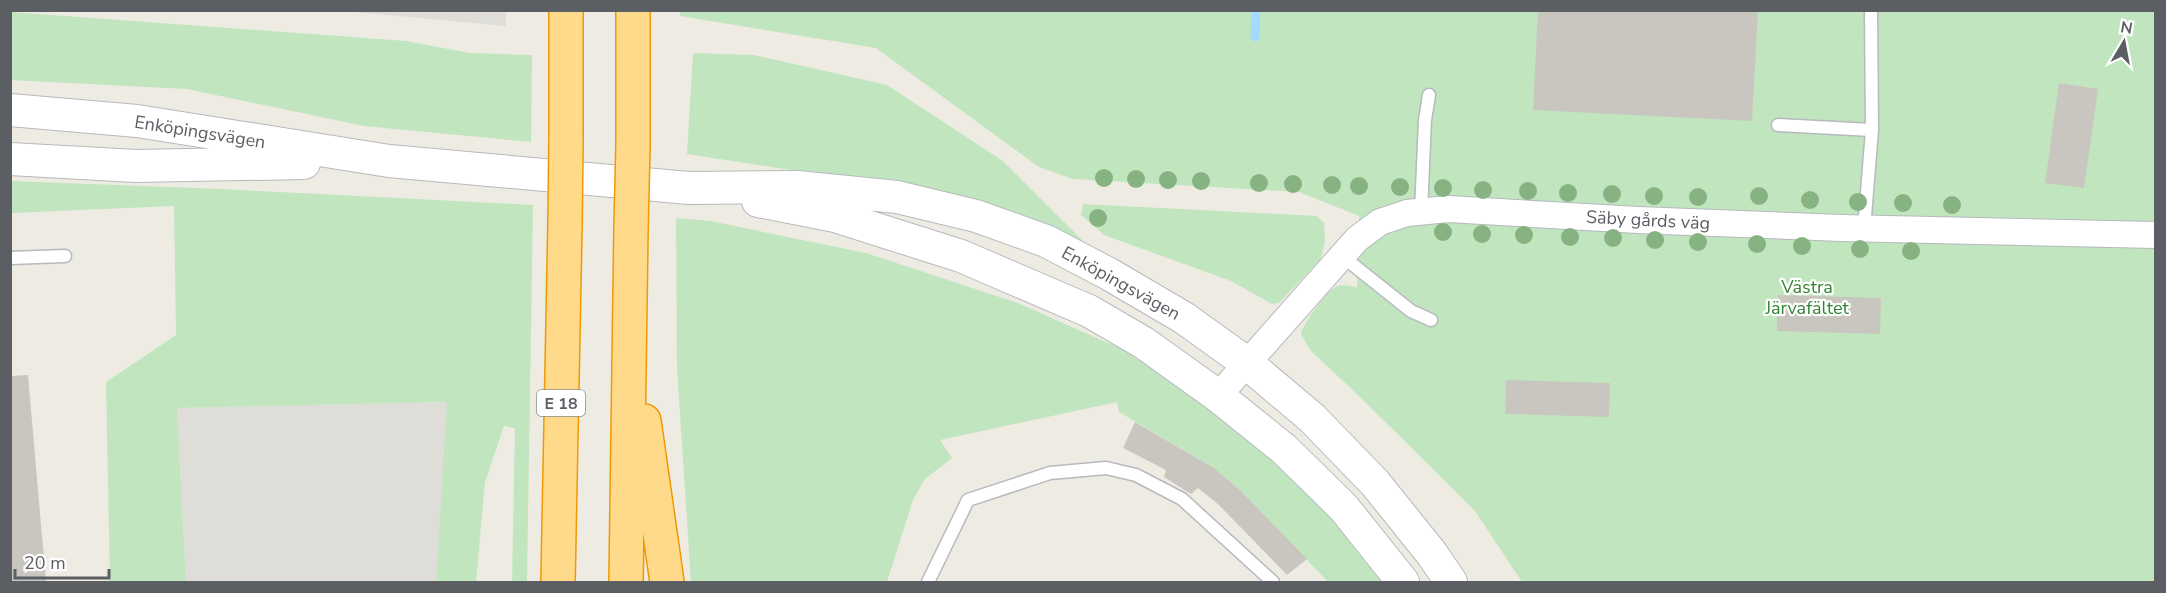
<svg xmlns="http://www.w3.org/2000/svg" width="2166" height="593" viewBox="0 0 2166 593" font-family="'Nunito Sans',sans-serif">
<rect width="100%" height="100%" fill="#eeebe3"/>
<path fill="#dfddd7" d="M343 11H506V26Z
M448 402 436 582H186L177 408Z"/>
<path fill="#c1e6bf" d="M680 10 2155 11V582H1522L1475 511 1357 394 1310 350 1301 334C1303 324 1326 292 1334 288 1341 284 1350 285 1357 288L1359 216 1299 192 1073 179 1039 167 876 48 680 16Z
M11 12 406 41 470 53 532 55 531 142 364 126 187 89 11 80Z
M693 53 754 55 887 85 1003 161 1084 242 933 192 687 154Z
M10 181 222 189 533 205 527 582H512L515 428 504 426 485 482 476 582H436L447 402 177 408 186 582H110L106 382 176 335 174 206 11 213Z
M1083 204 1317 216 1324 223 1325 242 1320 260 1279 303 1272 304 1231 281 1104 235 1081 215Z
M676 218 710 221 866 253 1018 303 1117 347 1220 409 1302 483 1378 571 1384 582H1328L1240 490 1214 468 1119 412 1117 402 940 440 952 458 925 479 913 500 887 582H691L677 369Z"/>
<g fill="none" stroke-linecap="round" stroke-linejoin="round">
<path stroke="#a2dbff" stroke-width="9" d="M1255 37 1256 10"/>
</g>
<path fill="#c9c6c0" d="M1538 10 1758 11 1752 121 1533 110Z
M2059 83 2098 89 2084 188 2045 183Z
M1778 295 1881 298 1880 334 1777 331Z
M28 375 46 582H10V376Z
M1506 380 1610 383 1609 417 1505 414Z
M1135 422 1214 468 1240 490 1307 559 1287 575 1219 505 1198 488 1191 494 1164 477 1166 470 1123 448Z"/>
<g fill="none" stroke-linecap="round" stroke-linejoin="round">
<g stroke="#b6b9bd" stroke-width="15">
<path id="service" d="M1778 125 1872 130
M1421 212 1425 120 1429 95
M1864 229 1872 130 1871 10
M1342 256 1411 311 1431 320
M10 258 65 256
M928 582 968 500 1050 473 1106 468 1136 475 1182 499 1273 582"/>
</g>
<g stroke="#b6b9bd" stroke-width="28">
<path id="minor" d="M1218 396 1357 239 1380 222 1407 213 1448 209 1638 220 1842 228 2156 235"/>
</g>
<g stroke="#b6b9bd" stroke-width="34">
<path id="tertiary" d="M10 110 137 121 389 161 689 188 797 187 897 197 976 216 1046 241 1109 274 1184 318 1248 364 1312 418 1375 483 1432 554 1451 582
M10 159 136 166 304 163
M758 201 835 216 961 256 1089 311 1144 343 1218 396 1284 449 1344 508 1403 582"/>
</g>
<g stroke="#f19900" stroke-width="36">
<path id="motorway" d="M566 10V142
M633 145V10
M644 421 667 582
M558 582 565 223
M626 582 631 228"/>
</g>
<use href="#service" stroke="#fff" stroke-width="12"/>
<use href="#minor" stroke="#fff" stroke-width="26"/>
<use href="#tertiary" stroke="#fff" stroke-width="32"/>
<use href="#motorway" stroke="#feda8a" stroke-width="33"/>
<g stroke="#f19900" stroke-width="36" stroke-linecap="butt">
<path id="motorway-bridge" d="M565 223 566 142
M631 228 633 145"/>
</g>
<use href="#motorway-bridge" stroke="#feda8a" stroke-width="33"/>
</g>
<g fill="#87b282">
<circle cx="1104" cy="178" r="9"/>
<circle cx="1136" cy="179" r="9"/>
<circle cx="1168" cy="180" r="9"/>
<circle cx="1201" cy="181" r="9"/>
<circle cx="1259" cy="183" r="9"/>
<circle cx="1293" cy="184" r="9"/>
<circle cx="1332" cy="185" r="9"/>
<circle cx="1359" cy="186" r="9"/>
<circle cx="1400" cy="187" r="9"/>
<circle cx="1443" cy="188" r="9"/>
<circle cx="1483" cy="190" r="9"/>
<circle cx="1528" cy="191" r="9"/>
<circle cx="1568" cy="193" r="9"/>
<circle cx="1612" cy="194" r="9"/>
<circle cx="1654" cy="196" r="9"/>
<circle cx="1759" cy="196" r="9"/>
<circle cx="1698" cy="197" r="9"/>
<circle cx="1810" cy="200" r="9"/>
<circle cx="1858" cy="202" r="9"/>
<circle cx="1903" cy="203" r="9"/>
<circle cx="1952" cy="205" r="9"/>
<circle cx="1098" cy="218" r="9"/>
<circle cx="1443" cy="232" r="9"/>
<circle cx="1482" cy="234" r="9"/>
<circle cx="1524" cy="235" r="9"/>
<circle cx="1570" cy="237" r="9"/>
<circle cx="1613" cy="238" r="9"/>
<circle cx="1655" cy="240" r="9"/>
<circle cx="1698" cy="242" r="9"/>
<circle cx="1757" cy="244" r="9"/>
<circle cx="1802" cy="246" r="9"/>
<circle cx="1860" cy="249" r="9"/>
<circle cx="1911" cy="251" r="9"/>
</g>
<g text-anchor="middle" stroke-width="4.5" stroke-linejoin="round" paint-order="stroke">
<rect fill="#fff" stroke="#8c8f92" stroke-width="1.5" x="537" y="390" width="48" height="26" rx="4.5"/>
<g font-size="16" font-weight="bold" fill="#5b5f64">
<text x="561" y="409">E 18</text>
</g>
<g font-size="18" fill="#5b5f64" stroke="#fff">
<text transform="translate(200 132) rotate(9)" y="6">Enköpingsvägen</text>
<text transform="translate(1648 220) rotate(3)" y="6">Säby gårds väg</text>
<text transform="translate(1121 283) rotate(29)" y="6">Enköpingsvägen</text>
</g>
<g font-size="18" fill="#338333" stroke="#fff">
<text x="1807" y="293">Västra<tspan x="1807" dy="21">Järvafältet</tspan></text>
</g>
</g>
<rect width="2166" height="593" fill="none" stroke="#5b5f64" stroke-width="24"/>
<g transform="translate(2124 42) rotate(10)" stroke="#ffffff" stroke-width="4.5" paint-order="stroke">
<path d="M0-4.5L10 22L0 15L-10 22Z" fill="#5b5f64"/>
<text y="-9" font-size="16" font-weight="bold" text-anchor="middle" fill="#5b5f64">N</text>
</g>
<path d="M15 569v9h94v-9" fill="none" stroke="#5b5f64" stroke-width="3"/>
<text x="24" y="569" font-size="18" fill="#5b5f64" stroke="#ffffff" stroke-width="4.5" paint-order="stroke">20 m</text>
</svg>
